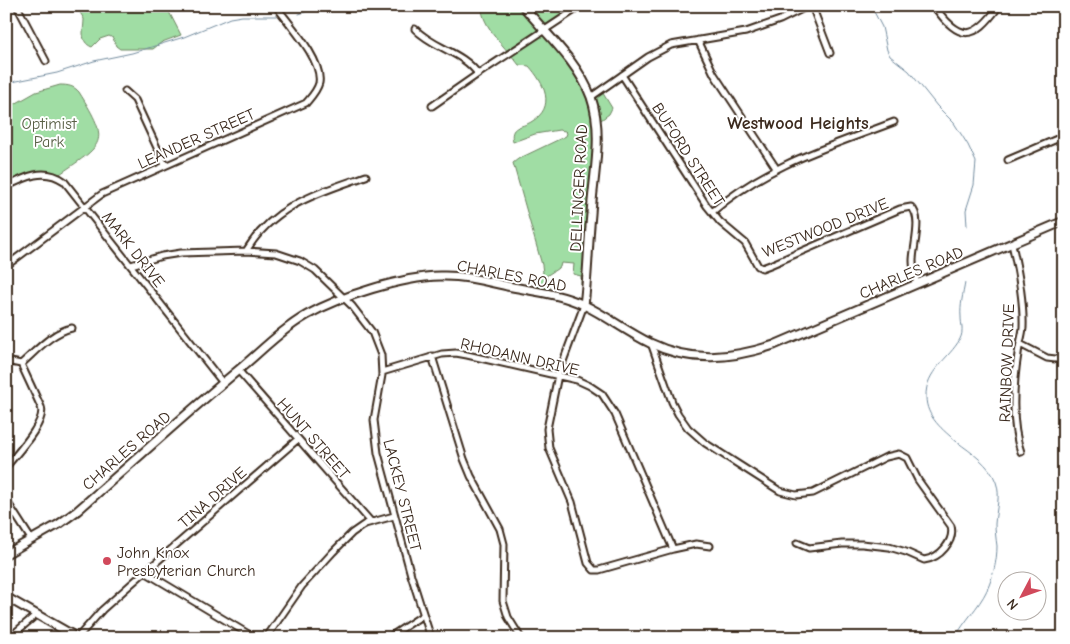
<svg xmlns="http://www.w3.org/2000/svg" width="1070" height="644" viewBox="0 0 1070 644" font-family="'Comic Neue',sans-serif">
<rect width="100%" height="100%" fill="#fff"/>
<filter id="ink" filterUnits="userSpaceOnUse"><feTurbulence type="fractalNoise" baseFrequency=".02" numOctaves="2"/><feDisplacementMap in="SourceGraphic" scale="10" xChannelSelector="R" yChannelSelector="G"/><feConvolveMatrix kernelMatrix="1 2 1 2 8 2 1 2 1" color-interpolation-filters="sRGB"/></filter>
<g filter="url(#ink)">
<path fill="#a0dda4" stroke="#6e8461" d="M76 6H166L181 35 162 42 153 49H120L116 46 113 38 109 36 100 39 92 47C79 42 84 29 84 19Z
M482 6H576L578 9 544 30 568 59 591 97 601 90 612 108 609 114 597 123 587 285 581 284V276L573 274 574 264 561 263 560 267 546 276 551 291 537 292 536 279 543 273 542 265 513 163 518 159 566 136 567 133 565 131 559 130 535 134 513 142C509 125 521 128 531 122 557 107 544 83 529 66L519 65C508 50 480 25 482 6Z
M60 85C68 85 74 86 79 92 112 144 103 144 57 176L41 173 6 187V109L36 92Z"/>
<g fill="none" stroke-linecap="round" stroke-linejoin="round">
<path stroke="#728b9e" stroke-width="1" d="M871 6 882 27 887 50 890 56 909 71 937 106 954 123 968 145 976 162 974 185 966 210 967 226
M299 14 322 6
M7 83 57 73 94 61 132 53 184 37 230 18 242 16H277
M955 638C964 621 979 607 987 590 993 577 997 561 997 546 996 539 995 531 995 524 996 509 1001 496 996 482 990 465 971 452 957 442 943 430 926 417 926 397 925 371 949 359 960 339 964 331 961 325 961 317 960 306 963 294 965 283"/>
<g stroke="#3b2a1e" stroke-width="9">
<path id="street" d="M17 6 46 61
M812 6 830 53
M934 6C960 42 974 41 999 6
M6 7 8 6
M415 29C433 48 463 52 478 74
M698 40 714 74 776 168
M622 75 707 206 720 222 745 243 758 266 762 268 770 265 900 209 911 207C923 217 913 246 913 261 913 269 915 276 917 284
M125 91 135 100 165 165
M591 97 648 57 671 45 746 32 780 20 808 6
M432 106 478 74 581 6
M1008 160 1064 136
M6 187C25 177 44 167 64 181L223 383
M712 212C768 164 826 148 894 122
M1012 244C1018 270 1024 301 1023 328 1022 337 1019 345 1018 354 1013 385 1011 425 1021 452
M246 251C274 205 318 193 366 176
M131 265 162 256 181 253 246 251 276 253 300 261 315 270 352 306 372 332 381 355 382 375 374 420 378 453 411 575 431 638
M6 266 102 194 306 103C311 97 317 91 319 83 323 60 289 24 276 6
M584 305 558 375 547 429 549 448 572 502 588 563 594 570H599L673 549 696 544 710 546
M651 343 672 402 678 414 688 428 705 443 780 491 796 495 813 493 886 457 899 454 907 458 918 480 951 526C955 541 940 558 924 560L906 552 889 547 862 544H842L809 548 797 543
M1020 344 1047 358 1064 360
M432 356 464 459 471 476 500 529 504 544 503 601 508 617 521 638
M6 363 11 362 21 364
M21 364C36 351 52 332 72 328
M238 370 371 522
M382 372 442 354 456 353 467 355 577 380 590 386 602 394 615 414 673 549
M6 467C16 454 47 422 41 407L21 364
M6 500 31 539
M145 572 255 638
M78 637 102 610 130 585 298 439
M9 638 37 614
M266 638 302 586 333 552 352 533 365 524 394 516
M388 638 423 615"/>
</g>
<g stroke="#3b2a1e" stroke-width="11">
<path id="secondary" d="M523 6C547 35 578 62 591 97 604 134 593 177 591 214 588 245 588 275 584 305
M6 554 59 524 77 511C130 465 182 417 236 372 259 353 281 330 307 315 341 296 402 277 440 276 463 275 485 281 507 286 533 291 561 294 584 305 607 316 627 332 650 343 691 363 731 359 774 345L1064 221
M6 597 78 638"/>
</g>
<use href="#street" stroke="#fff" stroke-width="5"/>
<use href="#secondary" stroke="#fff" stroke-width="7"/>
</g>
</g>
<circle fill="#d1495b" stroke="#fff" stroke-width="2" cx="107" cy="561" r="5"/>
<g text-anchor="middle" stroke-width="4" stroke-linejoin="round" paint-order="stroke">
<g font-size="16" fill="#596046" stroke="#fff">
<text x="49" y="129">Optimist<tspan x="49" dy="18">Park</tspan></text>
</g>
<g font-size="16" fill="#3b2a1e" stroke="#fff">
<text transform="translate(196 138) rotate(-24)" y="6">LEANDER STREET</text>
<text transform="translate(689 154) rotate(57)" y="6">BUFORD STREET</text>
<text transform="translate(578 188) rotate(-87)" y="6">DELLINGER ROAD</text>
<text transform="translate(825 227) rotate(-22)" y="6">WESTWOOD DRIVE</text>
<text transform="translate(134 249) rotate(52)" y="6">MARK DRIVE</text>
<text transform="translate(911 272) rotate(-23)" y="6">CHARLES ROAD</text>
<text transform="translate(512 275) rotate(11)" y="6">CHARLES ROAD</text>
<text transform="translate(520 356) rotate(13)" y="6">RHODANN DRIVE</text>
<text transform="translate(1006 363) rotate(-88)" y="6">RAINBOW DRIVE</text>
<text transform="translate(314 438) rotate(49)" y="6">HUNT STREET</text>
<text transform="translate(126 450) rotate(-41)" y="6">CHARLES ROAD</text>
<text transform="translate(403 495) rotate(76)" y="6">LACKEY STREET</text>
<text transform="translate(212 497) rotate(-41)" y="6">TINA DRIVE</text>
</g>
<g font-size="16" fill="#3b2a1e" stroke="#fff" text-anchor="start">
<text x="117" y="558">John Knox<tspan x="117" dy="18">Presbyterian Church</tspan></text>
</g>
<g font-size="18" font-weight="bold" fill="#3b2a1e" stroke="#fff">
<text x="798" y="129">Westwood Heights</text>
</g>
</g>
<rect width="1070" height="644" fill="none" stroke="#fff" stroke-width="25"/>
<rect x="12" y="12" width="1045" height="619" fill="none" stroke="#3b2a1e" stroke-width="2" filter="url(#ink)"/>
<g transform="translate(1022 596) rotate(229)"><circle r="24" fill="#ffffff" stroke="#b1aaa5"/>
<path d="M0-4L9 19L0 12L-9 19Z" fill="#d1495b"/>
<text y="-8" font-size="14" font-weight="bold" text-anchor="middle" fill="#3b2a1e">N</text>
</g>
</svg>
